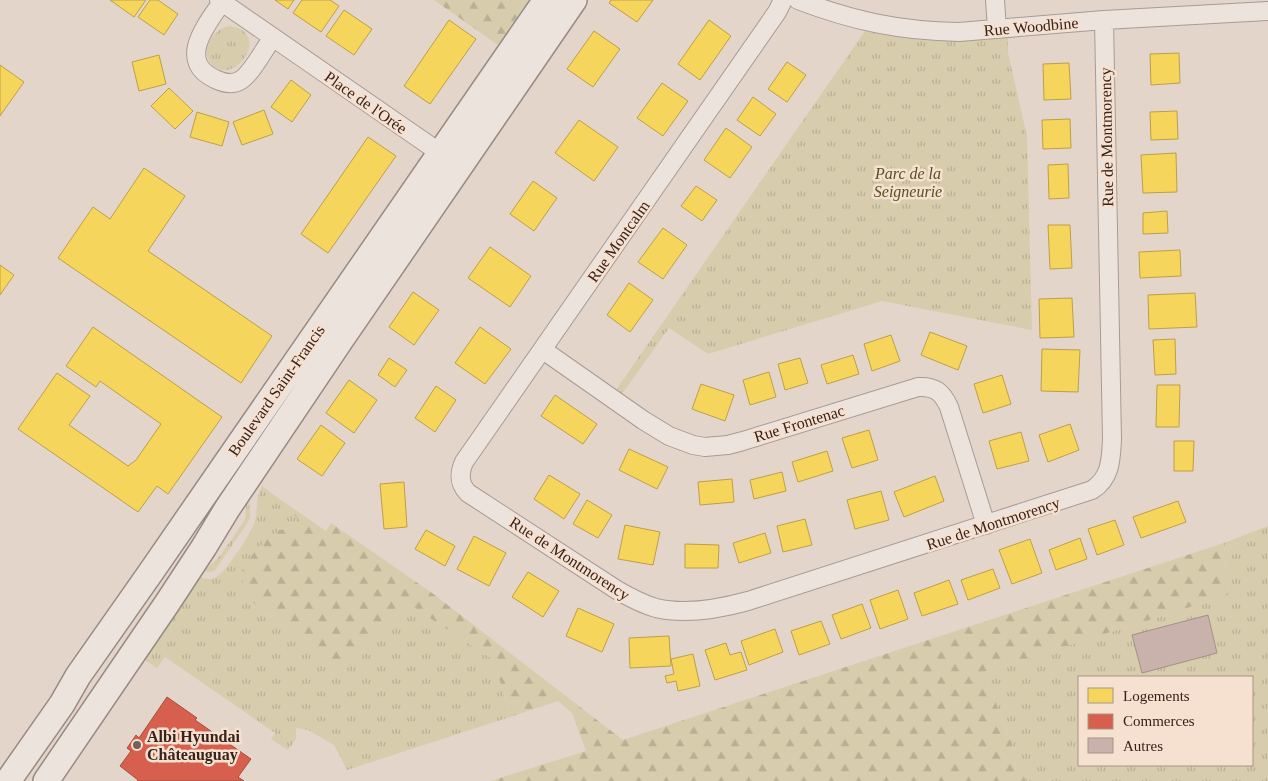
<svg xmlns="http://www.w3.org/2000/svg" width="1268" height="781" viewBox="0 0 1268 781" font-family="'Times New Roman',serif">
<defs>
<pattern id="grass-tufts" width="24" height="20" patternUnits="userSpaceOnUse" patternTransform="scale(1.25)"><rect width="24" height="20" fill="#d7ccac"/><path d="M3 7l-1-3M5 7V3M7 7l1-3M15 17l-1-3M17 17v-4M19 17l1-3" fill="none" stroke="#b9af93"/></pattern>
<pattern id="forest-firs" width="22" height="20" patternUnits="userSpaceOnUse" patternTransform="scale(1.25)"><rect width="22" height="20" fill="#d7ccac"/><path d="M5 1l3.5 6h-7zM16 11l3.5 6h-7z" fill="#b9af93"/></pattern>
</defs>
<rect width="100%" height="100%" fill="#e4d5ca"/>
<path fill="url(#grass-tufts)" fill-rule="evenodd" d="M229 26C276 32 230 92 210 62 200 47 215 29 229 26Z
M865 31C912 43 959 42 1008 38V53L1027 136 1032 330 882 301 708 354 669 328 622 394 616 390Z
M262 486 281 500 297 518V526L280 530 263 613 283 618 311 642 322 658 344 671 407 603 494 660 510 717 347 770 334 745 308 730 296 728V739L288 750 271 739 275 733 165 657 157 668 140 657 199 576C205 580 212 580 218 576 226 571 253 531 255 521 257 516 256 510 257 505 257 498 259 493 262 486Z
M249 498 250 518 246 525 215 570 211 572 204 571 220 556 245 520C247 512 244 506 249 498Z
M1268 526V781H1026L984 672 1228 595 1224 543ZM1079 677H1252V765H1079Z"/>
<path fill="url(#forest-firs)" d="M434 0H529L498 45Z
M281 500 326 531 331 523 432 593 623 740 1224 543 1228 595 984 672 1026 781H490L586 751 572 713 558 701 510 717 494 660 407 603 344 671 322 658 311 642 283 618 264 613 248 597 243 585 242 571 253 554 266 540 280 530 297 526V518Z"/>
<path fill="#f6d55c" stroke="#bd9f49" d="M110 0H146L134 17Z
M150 0H158L178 14 164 35 138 17Z
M275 0H294L288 9Z
M302 0H330L339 6 321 32 293 13Z
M611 0H653L637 22 609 3Z
M344 10 372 29 354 55 326 36Z
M449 20 476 39 430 104 404 86Z
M709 20 731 36 700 80 678 64Z
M594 31 620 49 593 87 567 69Z
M1179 53 1180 83 1151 85 1150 54Z
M159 55 166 84 139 91 132 62Z
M787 62 806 75 787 102 768 89Z
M1069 63 1071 99 1044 100 1043 64Z
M0 65 24 82 0 116Z
M291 80 311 95 292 122 271 107Z
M662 83 688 101 663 136 637 118Z
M169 88 193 111 175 129 151 106Z
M753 97 776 114 760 136 737 120Z
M264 110 273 134 242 145 233 122Z
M1177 111 1178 139 1151 140 1150 112Z
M197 112 229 122 222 146 190 137Z
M1070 119 1071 148 1043 149 1042 120Z
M579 120 618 147 594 181 555 153Z
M726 128 752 147 730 178 704 160Z
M368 137 396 156 328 253 301 234Z
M1176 153 1177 192 1143 193 1141 155Z
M1068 164 1069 198 1049 199 1048 165Z
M144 168 185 196 148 251 272 336 241 383 58 258 93 207 110 219Z
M533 181 557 198 534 231 510 214Z
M696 186 717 200 702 221 681 206Z
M1167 211 1168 233 1143 234V213Z
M1048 225H1070L1072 268 1050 269Z
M663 228 687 245 663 279 638 262Z
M490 247 531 276 510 307 468 278Z
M1180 250 1181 276 1140 278 1139 252Z
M0 265 14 275 0 295Z
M629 283 653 300 630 332 607 315Z
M413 292 439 310 414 345 389 327Z
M1195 293 1197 327 1149 329 1148 295Z
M1072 298 1074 337 1040 338 1039 299Z
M93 327 222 417 168 494 157 486 138 512 18 429 57 373 90 396 69 425 128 466 136 460 161 424 100 381 96 387 66 366Z
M480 327 511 349 485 384 455 363Z
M930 332 967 346 958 370 921 355Z
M891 335 900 361 872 371 864 344Z
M1175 339 1176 374 1155 375 1153 340Z
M1042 349 1080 350 1078 392 1041 391Z
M853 355 859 374 827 384 821 365Z
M389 358 407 370 395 387 378 375Z
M800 358 808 383 785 390 778 364Z
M769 372 776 397 750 405 743 380Z
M1002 375 1011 404 983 413 974 384Z
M349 380 377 400 354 433 326 413Z
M701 384 734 395 725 421 692 409Z
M1157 385H1180L1179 427H1156Z
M436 386 456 400 435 432 415 418Z
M555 395 597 424 583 444 541 416Z
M1070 424 1079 450 1048 462 1039 435Z
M321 425 345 443 322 476 297 459Z
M869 430 878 460 852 468 842 438Z
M1021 432 1029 461 997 469 989 441Z
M1174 441H1194L1193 471H1174Z
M629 449 668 467 657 489 619 470Z
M827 451 833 471 798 482 792 462Z
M782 472 786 491 754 499 750 480Z
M549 475 580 494 564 519 534 499Z
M935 476 944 501 904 517 894 492Z
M732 479 734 502 700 505 698 482Z
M404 482 407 527 384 529 380 484Z
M881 491 889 520 855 529 847 500Z
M587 500 612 515 598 538 573 524Z
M1178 501 1186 522 1141 538 1133 517Z
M805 519 812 545 783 552 777 526Z
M1115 520 1124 545 1097 555 1088 529Z
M625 525 660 532 653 565 618 559Z
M426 530 455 546 445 566 415 549Z
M765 533 771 553 739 563 733 543Z
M474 536 506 553 489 586 457 569Z
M1080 538 1087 559 1056 570 1049 550Z
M1030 539 1042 573 1012 584 999 550Z
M685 544 719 545 718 568H685Z
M993 569 1000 588 968 600 961 580Z
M528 572 559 591 543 617 512 597Z
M949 580 958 604 922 616 914 593Z
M898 590 908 619 880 629 870 600Z
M862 604 871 628 841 639 832 615Z
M578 608 614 624 602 652 566 636Z
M821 621 830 644 799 655 791 631Z
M775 629 783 652 749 665 741 641Z
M669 636 671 666 630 668 629 638Z
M726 643 730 655 741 652 747 670 715 680 705 650Z
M693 654 700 686 678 691 676 681 667 683 665 676 674 674 671 659Z"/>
<path fill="#d6604d" stroke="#a64d3e" d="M167 697 197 718 195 720 251 759 238 777 244 781H137L138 780 120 766 131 751 127 748 132 741 136 735 139 738Z"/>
<path fill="#c8b2ab" stroke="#a49089" d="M1208 615 1217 653 1142 673 1132 635Z"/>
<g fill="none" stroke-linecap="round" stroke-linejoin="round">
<g stroke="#a89b94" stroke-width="20">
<path id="street" d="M219 0 449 159
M783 0 777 12 464 462C459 473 459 484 468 493L617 590C629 597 642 604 656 608 685 615 719 609 748 601L1092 490C1111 478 1111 459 1112 439L1104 20
M798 0C853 21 900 31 959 32L1104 20 1268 11
M995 0 997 29
M222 2C207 24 176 61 215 79 223 83 233 85 241 80 251 74 265 48 273 37
M543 350 643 420 669 436 693 445 705 447 728 445 743 441 918 387C935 386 942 392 949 407L986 525"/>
</g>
<g stroke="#988a83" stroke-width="28">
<path id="secondary" d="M8 781 62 704 78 676 151 572 546 0
M46 781 168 602 204 547 227 509 340 341 574 0"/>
</g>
<use href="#street" stroke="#ebe3dc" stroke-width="18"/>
<use href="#secondary" stroke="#ebe3dc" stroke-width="25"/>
</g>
<circle fill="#746159" stroke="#f6e0cf" stroke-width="2" cx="137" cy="745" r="5"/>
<g text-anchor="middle" stroke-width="5" stroke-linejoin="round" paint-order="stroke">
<g font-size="16" fill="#37221c" stroke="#f6e0cf">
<text transform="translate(1031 26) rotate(-5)" y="6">Rue Woodbine</text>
<text transform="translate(366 102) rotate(35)" y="6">Place de l'Orée</text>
<text transform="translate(1106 137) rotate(-91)" y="6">Rue de Montmorency</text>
<text transform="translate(618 241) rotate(-55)" y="6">Rue Montcalm</text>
<text transform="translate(276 390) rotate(-55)" y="6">Boulevard Saint-Francis</text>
<text transform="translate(799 423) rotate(-17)" y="6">Rue Frontenac</text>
<text transform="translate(993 523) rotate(-18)" y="6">Rue de Montmorency</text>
<text transform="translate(570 558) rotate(33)" y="6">Rue de Montmorency</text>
</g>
<g font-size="16" font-style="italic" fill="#535322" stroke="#f6e0cf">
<text x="908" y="179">Parc de la<tspan x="908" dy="18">Seigneurie</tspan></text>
</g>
<g font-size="16" font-weight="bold" fill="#37221c" stroke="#f6e0cf" text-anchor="start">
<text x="147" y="742">Albi Hyundai<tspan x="147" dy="18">Châteauguay</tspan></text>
</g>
</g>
<rect x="1078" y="676" width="175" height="90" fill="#f6e0cf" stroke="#aa9487"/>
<rect x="1088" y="688" width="25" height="15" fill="#f6d55c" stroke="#aa9487"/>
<text x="1123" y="701" font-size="15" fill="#37221c">Logements</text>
<rect x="1088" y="714" width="25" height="15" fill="#d6604d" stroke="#aa9487"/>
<text x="1123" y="726" font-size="15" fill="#37221c">Commerces</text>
<rect x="1088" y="738" width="25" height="15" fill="#c8b2ab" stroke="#aa9487"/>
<text x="1123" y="751" font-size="15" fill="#37221c">Autres</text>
</svg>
